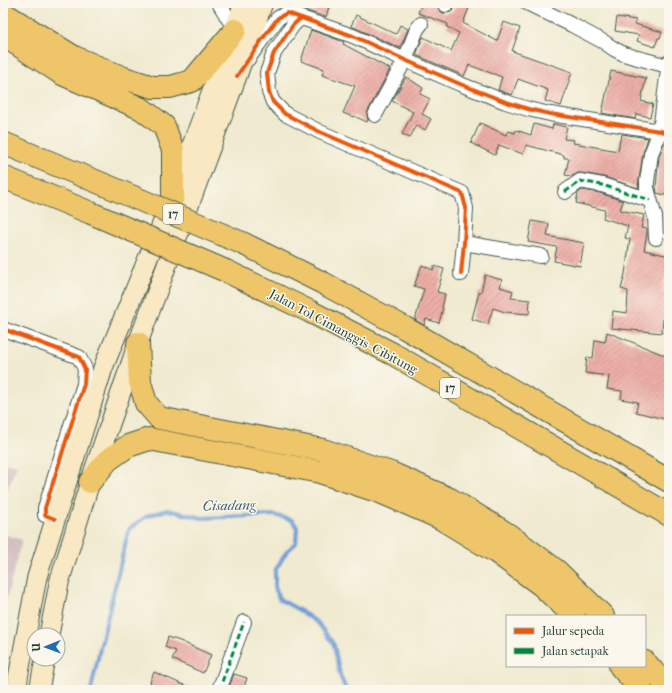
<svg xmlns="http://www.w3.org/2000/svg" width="672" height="693" viewBox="0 0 672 693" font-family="'IM FELL French Canon',serif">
<defs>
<pattern id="building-hatch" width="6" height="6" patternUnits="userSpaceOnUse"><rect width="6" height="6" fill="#edafa7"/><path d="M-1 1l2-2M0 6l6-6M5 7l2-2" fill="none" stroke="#bf9089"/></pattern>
</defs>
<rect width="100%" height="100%" fill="#fbf7ec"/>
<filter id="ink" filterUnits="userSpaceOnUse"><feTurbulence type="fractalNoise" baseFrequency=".025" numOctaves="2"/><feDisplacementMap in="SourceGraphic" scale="8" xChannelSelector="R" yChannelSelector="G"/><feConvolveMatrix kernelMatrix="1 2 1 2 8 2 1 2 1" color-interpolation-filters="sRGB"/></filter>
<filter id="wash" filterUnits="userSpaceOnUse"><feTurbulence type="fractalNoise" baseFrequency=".012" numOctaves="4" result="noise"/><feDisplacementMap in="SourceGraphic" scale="16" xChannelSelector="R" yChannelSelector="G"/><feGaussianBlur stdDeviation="0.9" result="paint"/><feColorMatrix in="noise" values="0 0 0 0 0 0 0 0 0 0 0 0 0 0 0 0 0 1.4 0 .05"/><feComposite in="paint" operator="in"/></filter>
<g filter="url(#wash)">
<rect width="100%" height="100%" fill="#f0ead0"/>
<path fill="#d2bfc1" d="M3 461 17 465 3 501Z
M3 534 22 540 3 612Z"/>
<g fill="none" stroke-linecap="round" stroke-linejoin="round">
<path stroke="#6d9cd6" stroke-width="4" d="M91 690 100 648 129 529 147 516 167 510 202 518 274 515 292 520 297 527 296 543 287 551 275 571V587L279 599 299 610 318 623 334 645 340 675 346 690"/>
</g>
<g id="blocks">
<path fill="url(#building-hatch)" d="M306 3H330L326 17 304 10Z
M422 3H438V6L439 10 443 13H446L451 12 454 9 455 3H471L463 23 497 41 504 22 520 28 512 51 572 72 561 106 545 101 548 90 518 79 512 95 498 90 502 77 469 65 464 76 416 55 423 37 451 51 459 33 447 27 448 24 418 13Z
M356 15 396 34 400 25 408 29 400 48 351 26Z
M617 17 636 20 635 24 662 32 660 38H658L655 47 637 41 639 35 615 31Z
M311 30 344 42 343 44 390 69 368 111 367 115 368 120 367 122 354 116 353 117 343 113 355 86 322 75 324 69 301 61Z
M611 71 646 78 641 101 653 104 650 117 636 114 635 119 602 113Z
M406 77 423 88 420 94 430 99 422 114 431 119 425 130 416 125 410 138 402 134 413 112 392 101Z
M480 123 506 135 508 131 515 133 516 130 531 135 534 124 552 129 553 124 567 127 564 139 574 140 573 143 618 151 620 139H621L622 134 648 138 643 153 639 180 638 188 604 177 582 173H578L572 176 565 175 569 158H564V155L526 145 523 154 499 145 495 155 471 143Z
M664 143 669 144V196L657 193 656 187 659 156Z
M582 190 600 193 623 201 620 210 644 215 641 228 647 229V233L644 250 669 256V262L662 293H669V305H667L666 319H663L662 333 611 328 613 311 627 313 628 291 621 289 625 274 630 239 625 238 628 226 603 218 605 210 576 203 578 193Z
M532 221 549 224 547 236 584 243 580 266 554 261 557 247 528 242Z
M422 265 433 270 434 266 444 269 437 292 445 294 442 308H443L439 323 426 319 424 325 415 320 424 289 414 286Z
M485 275 502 280 500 287 513 291 511 298 530 300 529 314 505 312 493 308 488 324 472 319 479 292H481Z
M607 332 669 357V420L636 412 638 402 621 399 622 391 607 389 609 376 585 373 587 357 593 358 595 340 605 342Z
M168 637 180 641 211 655 203 673 172 659 176 651 165 647Z
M154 672 195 690H148L151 683 150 682Z
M234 674 247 678 243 690H228Z"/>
</g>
</g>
<g filter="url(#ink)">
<use href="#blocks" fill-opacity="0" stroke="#3e574b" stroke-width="1"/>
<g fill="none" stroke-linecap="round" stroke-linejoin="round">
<g stroke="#3e574b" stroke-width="16">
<path id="street" d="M219 3 235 30
M527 3 572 25 604 42 614 49 624 54 634 57 668 66
M446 5 447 3
M301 18 293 25 274 53 267 73 269 92 273 102 285 114 320 132 462 193 466 208 464 243 461 274
M248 59 263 38 278 18 287 13 353 36 405 60 460 84 506 102 528 109 550 114 660 131 669 133
M375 115 405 60 417 29 421 24
M565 192 580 181 602 185 650 200
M656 238 655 217 647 188V181L651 154 660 131 669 62
M464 243 541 256
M3 329 79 357 85 369 84 384 45 508V515L55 519
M219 690 244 622"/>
</g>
<g stroke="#3e574b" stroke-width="21">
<path id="secondary" d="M49 635 59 583 90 482 138 343 237 76 263 3
M17 690 18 678 37 577 103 368 173 197 244 3
M39 690 45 659"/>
</g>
<g stroke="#3e574b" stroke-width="24">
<path id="highway" d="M3 13 74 57 124 78 153 87H170L192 81 235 30
M3 35 62 74 142 109 164 126 173 150V197
M3 143 105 185
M3 177 91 213
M242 243 323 283 405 328 669 481
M226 271 309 311 393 354 669 515
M138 343 140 382 146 403 159 418 323 450 391 473 450 499 509 535 557 571 603 616
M90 482 108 460 128 446 149 439 320 472 380 492 440 518 496 552 541 585 574 616
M645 662 669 689
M620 666 641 690"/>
</g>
<use href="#street" stroke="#fff" stroke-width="14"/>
<use href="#secondary" stroke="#f8e8c3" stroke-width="19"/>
<use href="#highway" stroke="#eec569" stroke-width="22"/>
<g stroke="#3e574b" stroke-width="24" stroke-linecap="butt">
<path id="highway-bridge" d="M105 185 242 243
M91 213 226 271"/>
</g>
<use href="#highway-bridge" stroke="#eec569" stroke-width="22"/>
<path stroke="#00873e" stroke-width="3" stroke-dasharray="6 3" stroke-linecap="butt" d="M565 192 580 181 602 185 650 200
M219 690 244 622"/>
<g stroke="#fbf7ec" stroke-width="6">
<path id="cycleway" d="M301 18 293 25 274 53 267 73 269 92 273 102 285 114 320 132 462 193 466 208 464 243 461 274
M237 76 263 38 278 18 287 13 353 36 405 60 460 84 506 102 528 109 550 114 660 131 669 133
M3 329 79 357 85 369 84 384 45 508V515L55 519"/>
</g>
<use href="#cycleway" stroke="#e8590c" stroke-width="4"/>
</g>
</g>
<g text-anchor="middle" stroke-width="3" stroke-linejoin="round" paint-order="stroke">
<g fill="#fbf7ec" stroke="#61756b" stroke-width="1">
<rect x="163" y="204" width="20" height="20" rx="3"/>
<rect x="440" y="378" width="20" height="20" rx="3"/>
</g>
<g font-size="12" font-weight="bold" fill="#1f3d34">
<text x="173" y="218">17</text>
<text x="450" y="392">17</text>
</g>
<g font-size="13" fill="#1f3d34" stroke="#fbf7ec">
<text transform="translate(344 331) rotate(28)" y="5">Jalan Tol Cimanggis–Cibitung</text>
</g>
<g font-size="14" font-style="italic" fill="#3a5e6d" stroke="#fbf7ec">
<text transform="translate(229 505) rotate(-1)" y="5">Cisadang</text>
</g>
</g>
<rect width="672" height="693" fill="none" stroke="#fbf7ec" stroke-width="16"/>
<rect x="506" y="615" width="140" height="52" fill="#fbf7ec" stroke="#a3ada2"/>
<rect x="514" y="628" width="20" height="6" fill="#e8590c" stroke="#a3ada2"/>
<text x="542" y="635" font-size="12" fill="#1f3d34">Jalur sepeda</text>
<rect x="514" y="648" width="20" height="6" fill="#00873e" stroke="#a3ada2"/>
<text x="542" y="655" font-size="12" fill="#1f3d34">Jalan setapak</text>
<g transform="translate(46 647) rotate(269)"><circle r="19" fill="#fbf7ec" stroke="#a3ada2"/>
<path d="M0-3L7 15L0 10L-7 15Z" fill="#1f6fb2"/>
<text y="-6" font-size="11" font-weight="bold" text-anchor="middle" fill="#1f3d34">U</text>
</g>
</svg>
